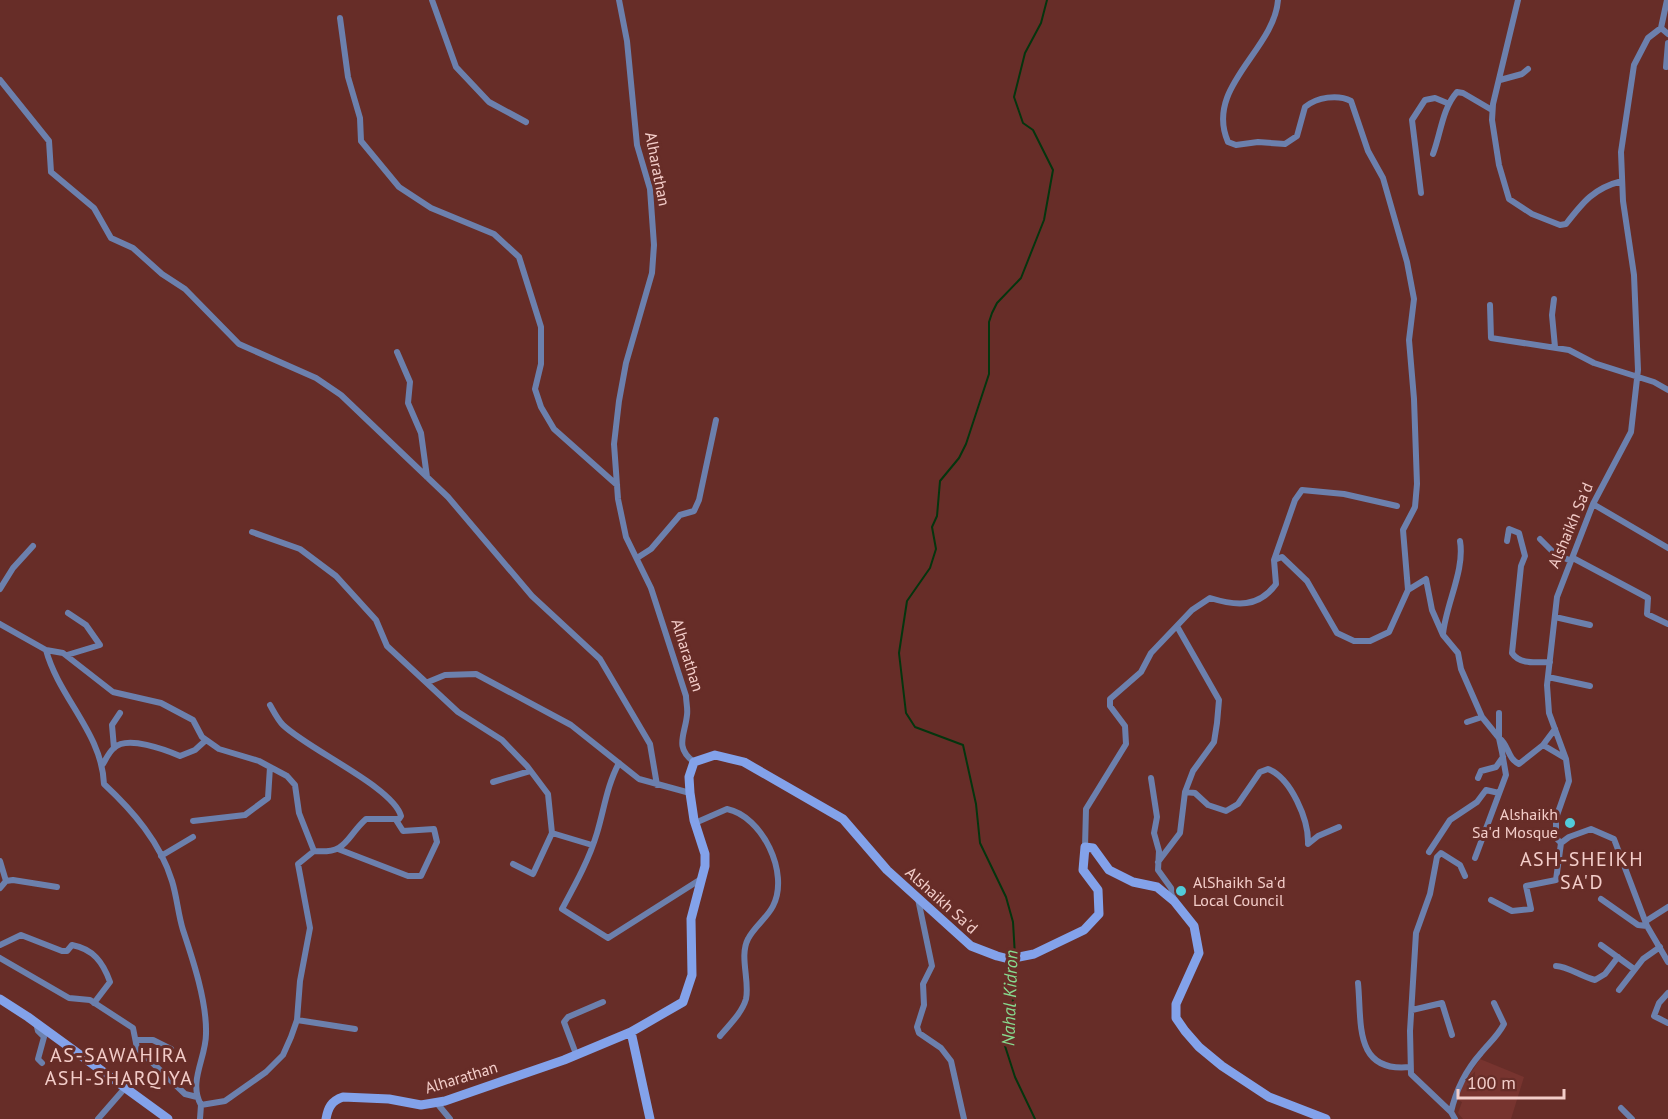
<svg xmlns="http://www.w3.org/2000/svg" width="1668" height="1119" viewBox="0 0 1668 1119" font-family="'PT Sans',sans-serif">
<rect width="100%" height="100%" fill="#672d28"/>
<path fill="#77342f" d="M1480 1059 1524 1077 1511 1119H1463L1458 1113 1462 1102 1458 1100 1457 1094Z"/>
<g fill="none" stroke-linecap="round" stroke-linejoin="round">
<path stroke="#04350e" stroke-width="2" d="M1015 956 1013 922 1006 897 980 843 976 804 963 745 915 727 906 713 899 653 907 601 930 568 936 549 932 527 937 516 940 481 959 458 966 444 989 374V322L992 313 997 303 1021 278 1044 220 1053 170 1033 130 1023 123 1014 97 1025 53 1041 23 1047 0
M1015 961 1012 1016 1005 1046 1015 1077 1035 1119"/>
<path stroke="#6c80ad" stroke-width="6" d="M432 0 456 67 489 102 526 122
M619 0 627 41 637 145 650 189 654 245 652 273 626 363 619 401 614 444 618 499 626 537 651 588 686 696C686 702 688 709 687 715 685 735 674 747 694 762
M1278 0C1274 51 1204 87 1228 142L1236 145 1258 142 1285 144 1297 136 1305 107C1317 97 1338 94 1351 101L1368 151 1383 178 1407 262 1414 299 1409 340 1414 399 1417 484 1415 507 1403 530 1408 590
M1518 0 1493 104 1492 120 1499 165 1509 199 1532 214 1560 225 1566 224C1583 202 1594 188 1622 181
M1667 0 1661 28 1648 38 1634 65 1621 152 1623 201 1634 275 1638 370 1631 432 1593 504 1557 597 1547 685 1549 713 1566 759 1569 781 1556 818V838L1561 843 1569 837 1591 829 1614 839 1647 926 1668 962
M340 18 348 77 360 118 361 141 399 187 431 208 494 234 519 257 541 327V364L535 389 541 407 554 429 617 485
M1661 28 1668 34
M1666 67 1668 43
M0 80 49 141 51 172 94 208 111 238 133 248 162 274 185 289 239 344 316 378 341 395 448 497 532 596 600 659 650 744 657 785
M1500 80 1522 74 1528 69
M1433 154C1441 133 1442 109 1457 92L1463 93 1492 110
M1421 193 1412 120 1425 100 1435 98 1447 103
M1554 299 1552 315 1555 347
M1490 305 1491 338 1569 350 1594 363 1654 382 1668 390
M397 352 410 382 408 403 421 433 427 477
M1593 504 1668 548
M252 532 300 549 336 576 376 620 387 646 458 712 502 740 527 766 548 794 552 833 592 845
M1540 539 1554 553 1571 561
M1507 541 1509 529 1519 533 1525 556 1521 566 1512 653C1520 665 1536 662 1550 662
M637 558 651 549 680 515 694 511 699 500 716 420
M1573 558 1648 598 1647 614 1668 624
M1274 560 1295 500 1302 490 1344 494 1397 506
M0 589 13 568 33 546
M1555 617 1590 625
M0 624 46 650 63 653 113 692 161 703 193 720 202 737 219 749 259 761 287 776 295 785 299 813 314 851
M1443 634C1446 604 1465 570 1460 541
M46 650C59 698 102 733 104 784 133 811 160 842 172 881 177 897 178 914 183 930 193 960 207 1002 206 1034 206 1058 188 1082 201 1105
M67 655 100 645 86 625 68 613
M1548 677 1590 686
M428 682 445 675 476 674 571 725 639 779 690 793
M1499 713V738C1509 745 1507 758 1519 764L1543 745 1555 729
M1467 722 1482 717
M1543 745 1565 758
M114 748 112 725 120 713
M619 763C607 785 604 810 597 833 589 860 575 885 562 909L608 938 701 879
M103 764C106 759 109 752 114 748 127 735 166 750 180 756L195 750 206 740
M1151 778 1157 817 1154 833 1159 851 1158 870 1171 888 1174 900
M1478 778 1481 771 1496 767 1503 757
M493 782 530 771
M1185 792 1195 793 1208 805 1226 811 1238 804 1260 772 1268 769C1291 778 1309 820 1308 844L1318 836 1339 827
M193 821 245 815 268 798 270 767
M695 823 727 809C762 816 790 873 773 906 767 918 754 927 748 939 739 956 750 981 746 999 742 1013 729 1025 720 1036
M1085 847 1086 809 1126 744 1125 726 1110 706V699L1141 672 1151 653 1192 610 1210 598C1236 606 1259 608 1276 584L1274 560 1282 557 1307 581 1337 633 1354 641H1370L1389 632 1408 590 1426 579 1432 610 1443 635 1458 653 1461 669 1482 717 1499 738 1502 752 1506 775 1475 858
M338 849 408 876H421L437 842 434 829 403 831 396 820
M1429 852 1450 820 1477 802 1486 790 1499 793
M161 856 193 837
M0 861 6 881
M1158 862 1180 833 1185 792 1193 771 1214 742 1217 723 1219 700 1178 628
M513 864 533 874 552 833
M0 888 6 881 13 880 57 887
M918 899 932 966 923 984 924 1005 917 1027 919 1033 941 1048 951 1061 964 1119
M1601 899 1638 925 1647 926
M1491 900 1512 911 1531 909 1526 886 1556 880 1561 843
M1646 921 1668 907
M0 945 21 935 62 951H67L72 945C93 949 103 962 110 982L94 1003
M1601 945 1634 969
M0 958 69 998 90 1000 133 1028 137 1048 185 1094 197 1097
M1556 966C1567 966 1582 977 1595 980L1605 974 1618 957
M1358 983C1362 1022 1353 1073 1410 1067
M1619 990 1643 959 1660 947
M1668 993 1659 1003 1654 1016 1668 1023
M1412 1010 1442 1003 1452 1035
M297 1020 355 1029
M36 1023 38 1031 44 1037 38 1059 42 1063
M136 1040H153L171 1049
M576 1054 564 1022 568 1017 603 1002
M436 1102 450 1119
M1621 1108 1632 1119
M1451 1112C1456 1090 1466 1070 1481 1053 1489 1043 1497 1037 1504 1024L1494 1003
M98 1119 125 1088
M200 1119 201 1105 225 1101 266 1072 283 1055 291 1037 297 1020 300 981 310 928 298 864 314 851C348 854 345 838 366 819H399L401 816C393 787 309 750 283 725 278 720 274 712 270 705
M1455 1119 1451 1112 1411 1074 1410 1031 1416 933 1430 894 1437 857 1441 853 1460 865 1465 876"/>
<path stroke="#83a2ea" stroke-width="9" d="M0 999 28 1017 168 1119
M631 1032 650 1119
M326 1119C328 1108 331 1101 343 1097L389 1099 421 1105 445 1101 564 1060 631 1032 683 1002 692 975 691 919 705 866V854L694 820 690 793 689 777 694 762 715 755 744 762 843 819 887 870 971 946 997 956 1009 959 1034 954 1084 930 1099 914 1098 890 1083 870 1085 847 1093 848 1109 870 1133 882 1157 887 1174 901 1194 926 1199 953 1176 1004V1018L1185 1031 1199 1047 1222 1066 1269 1097 1326 1119"/>
</g>
<g fill="#52cbd9" stroke="#672d28" stroke-width="2">
<circle cx="1570" cy="823" r="6"/>
<circle cx="1181" cy="891" r="6"/>
</g>
<g text-anchor="middle" stroke-width="6" stroke-linejoin="round" paint-order="stroke">
<g font-size="16" fill="#f3cdc9" stroke="#672d28">
<text transform="translate(658 169) rotate(79)" y="6">Alharathan</text>
<text transform="translate(1570 525) rotate(-67)" y="6">Alshaikh Sa'd</text>
<text transform="translate(688 655) rotate(73)" y="6">Alharathan</text>
<text transform="translate(942 900) rotate(42)" y="6">Alshaikh Sa'd</text>
<text transform="translate(461 1077) rotate(-17)" y="6">Alharathan</text>
</g>
<g font-size="16" fill="#f3cdc9" stroke="#672d28" text-anchor="end">
<text x="1558" y="820">Alshaikh<tspan x="1558" dy="18">Sa'd Mosque</tspan></text>
<text x="1193" y="888" text-anchor="start">AlShaikh Sa'd<tspan x="1193" dy="18">Local Council</tspan></text>
</g>
<g font-size="18" font-style="italic" fill="#88db8f" stroke="#672d28">
<text transform="translate(1010 998) rotate(-88)" y="6">Nahal Kidron</text>
</g>
<g font-size="20" letter-spacing="1.5" fill="#f3cdc9" stroke="#672d28">
<text x="1582" y="866">ASH-SHEIKH<tspan x="1582" dy="23">SA'D</tspan></text>
<text x="119" y="1062">AS-SAWAHIRA<tspan x="119" dy="23">ASH-SHARQIYA</tspan></text>
</g>
</g>
<path d="M1458 1089v9h106v-9" fill="none" stroke="#f3cdc9" stroke-width="3"/>
<text x="1467" y="1089" font-size="18" fill="#f3cdc9" stroke="#672d28" stroke-width="4.5" paint-order="stroke">100 m</text>
</svg>
